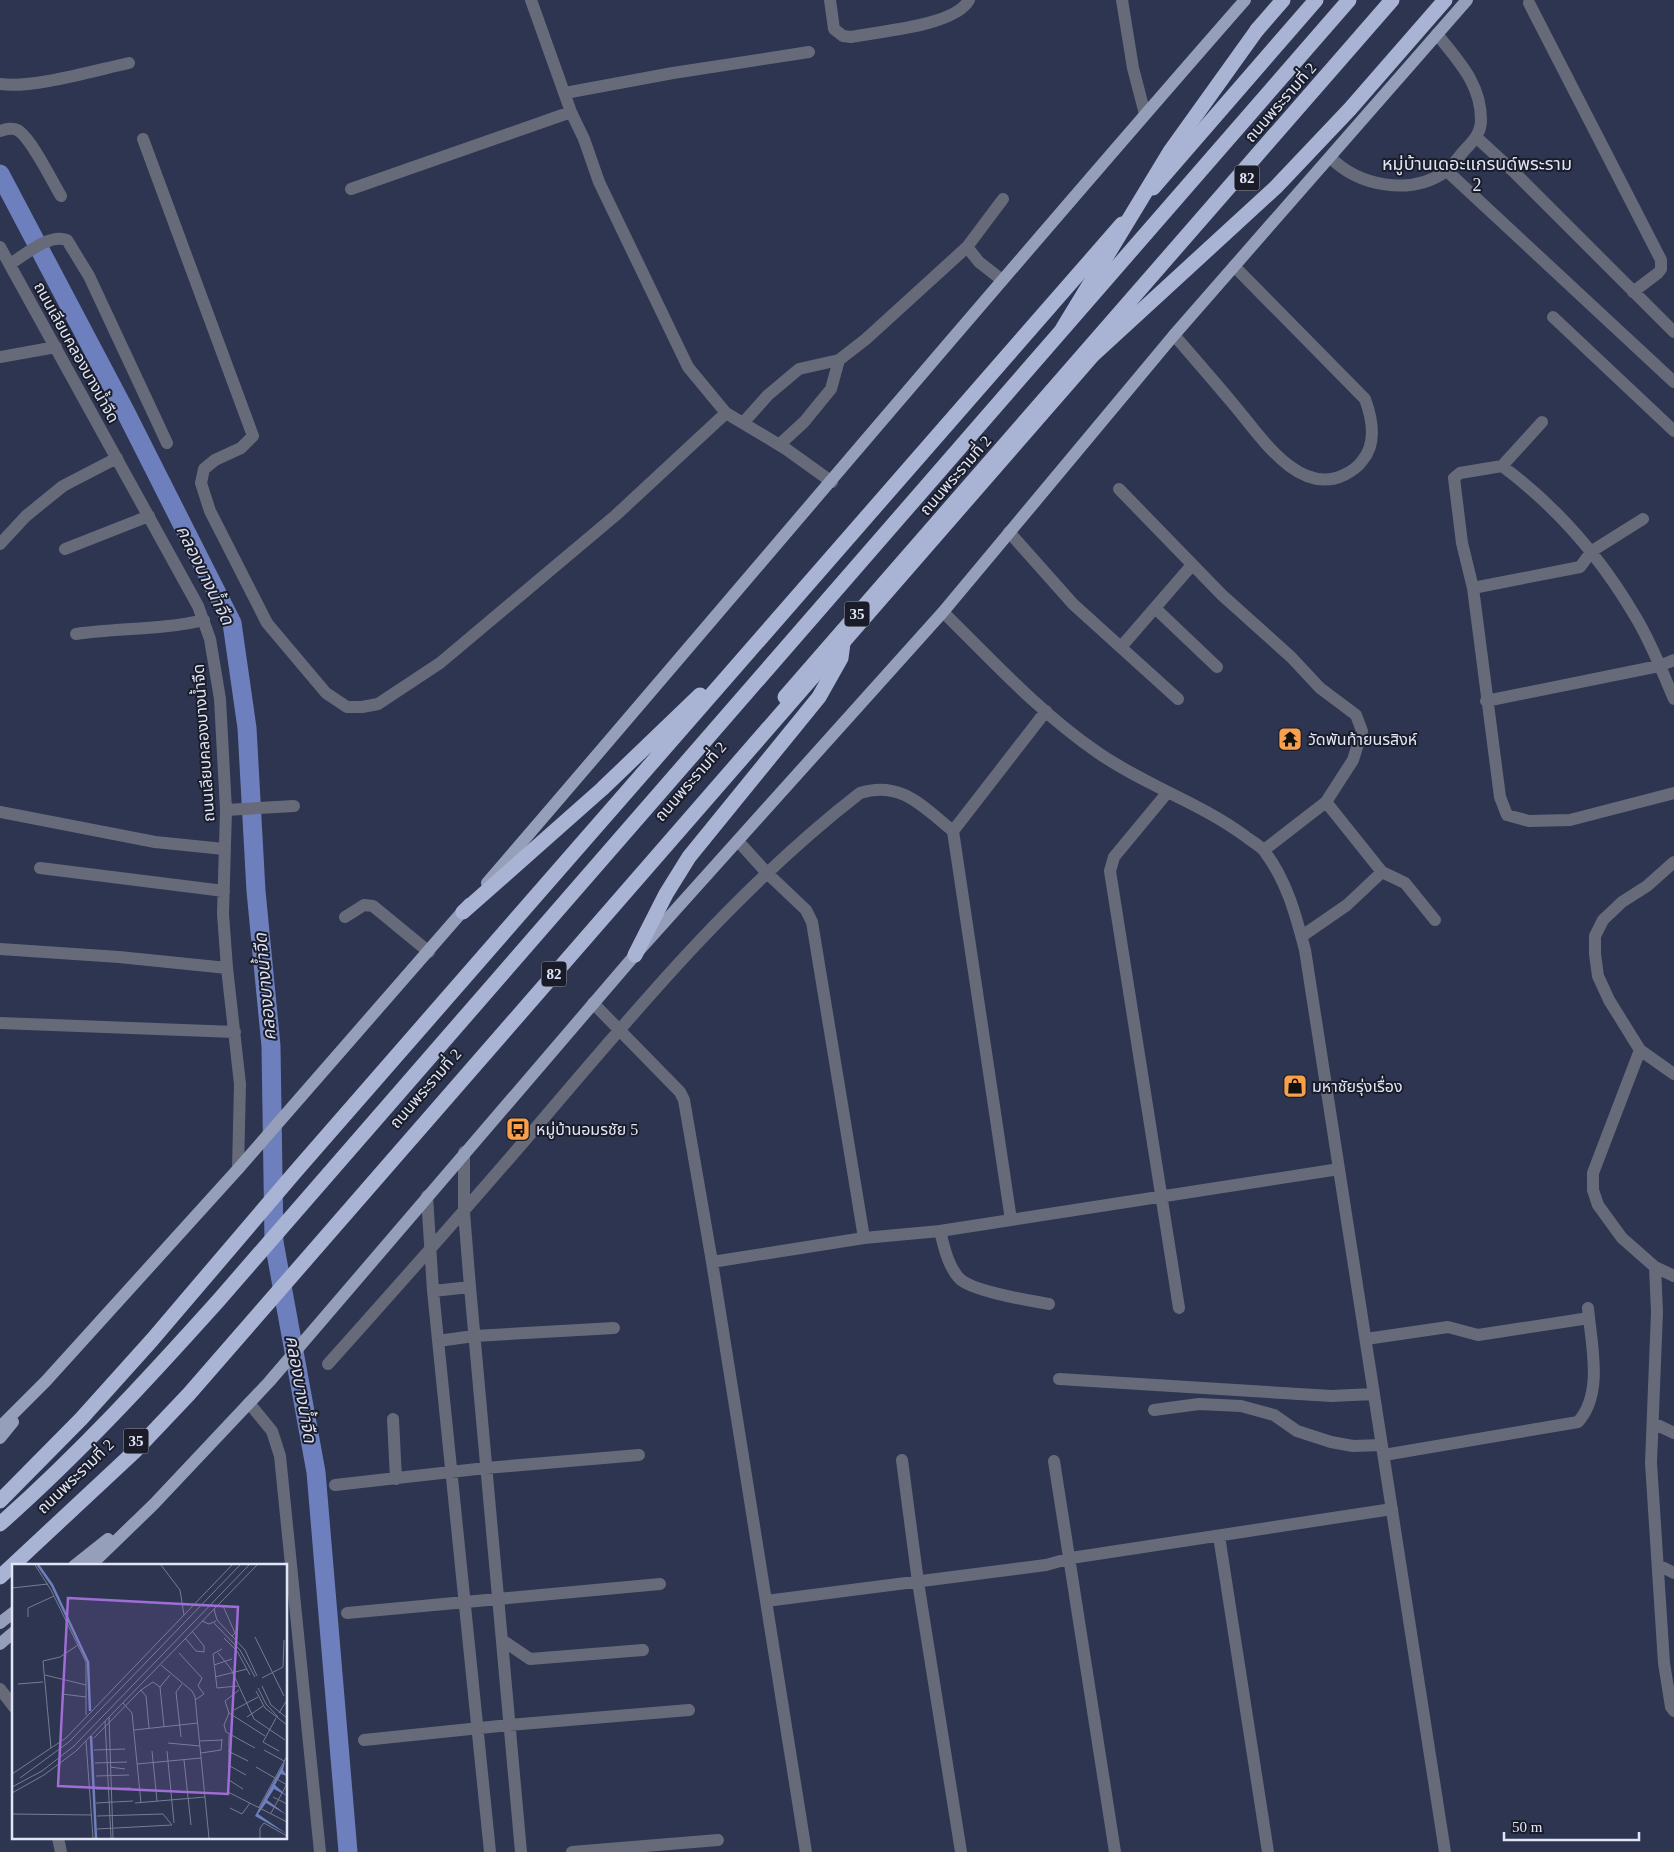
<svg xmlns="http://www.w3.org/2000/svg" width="1674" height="1852" viewBox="0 0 1674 1852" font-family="'Times New Roman','Noto Sans Thai',serif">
<rect width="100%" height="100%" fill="#2d3550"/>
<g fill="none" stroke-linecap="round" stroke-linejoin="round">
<path stroke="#6e7fbe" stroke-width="19" d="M0 174 124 409 232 623 247 728 256 891 271 1046 274 1242 316 1472 348 1852"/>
<path stroke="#676b79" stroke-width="12" d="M531 0 571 112
M830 0 834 29 843 36 851 37C880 31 955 26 969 0
M1122 0 1133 68 1145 114
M1529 3 1661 260V269L1658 273 1633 292
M0 84C32 89 96 70 129 63
M565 93 673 73 809 52
M0 131C6 129 13 127 19 131 32 140 52 181 61 196
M1476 137 1513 171 1674 332
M143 139 253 436 241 448 215 460 204 469 201 483 210 511 267 623 326 693 347 707H362L378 704 440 663 616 515 726 413
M1330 157C1358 186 1410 196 1445 172 1452 167 1457 159 1463 152 1472 142 1481 134 1481 120 1481 83 1458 61 1437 34
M1447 171 1674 382
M351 189 571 112 584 139 599 182 688 367 726 413 786 449 832 482
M0 247 198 606 210 639 220 699 226 810 223 914 227 968 240 1084 238 1169
M967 247 1003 199
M10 264C25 255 49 233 67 240L89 276 167 443
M1553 317 1674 431
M1174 335C1194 358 1214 381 1234 405 1259 434 1298 497 1344 475 1350 472 1358 467 1362 461 1377 444 1372 418 1365 399L1234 266
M0 357 56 347
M1542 422 1502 466 1460 473 1454 478 1462 543 1473 588 1500 797 1507 815 1529 821 1570 820 1674 793
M743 423 768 395 799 369 839 360 866 339 967 247 979 262 1002 280
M779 445 804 422 831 389 839 360
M1502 466C1556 506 1601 558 1635 616 1651 642 1662 671 1674 699
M1119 489 1222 595 1291 657 1320 688 1356 715 1362 731 1353 760 1326 802 1382 872 1347 905 1302 936
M1009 532 1073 604 1178 699
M0 544 26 516 63 486 117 458
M65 549 149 516
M1473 588 1580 567 1592 551 1643 519
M1155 608 1217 667
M943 612C992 660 1040 713 1097 752 1144 785 1199 802 1245 836 1251 841 1261 846 1265 852 1287 881 1296 916 1305 950L1445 1852
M76 634C118 628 162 630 204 620
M1121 647 1192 565
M1486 701 1659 666 1674 660
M1167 793 1114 857 1110 871 1179 1308
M226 810 294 806
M0 812 155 842 224 849
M738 841 766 872 806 910 812 922 864 1238
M1264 850 1326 802
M1674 862 1647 886 1622 902 1603 920 1595 936V954L1598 976 1609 1000 1640 1050 1674 1074
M40 868 224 891
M1382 872 1405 883 1435 920
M345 917 364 905 373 906 429 952
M0 949 119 957 227 968
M593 1003 680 1092 684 1100 712 1262 806 1852
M0 1023 235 1032
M1640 1050 1593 1173V1190L1598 1205 1622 1238 1655 1267 1674 1276
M464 1152V1212L470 1287 521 1852
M427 1196 433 1291 490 1852
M1011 1220 953 831 1046 711
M940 1231C944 1247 948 1266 959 1278 970 1291 1031 1301 1049 1304
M712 1262 864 1238 940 1231 1339 1169
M1655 1267 1657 1312 1651 1463 1664 1663 1671 1707 1674 1711
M433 1291 470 1287
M1366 1339 1448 1327 1478 1335 1589 1318
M438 1341 474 1336 614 1328
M328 1364C397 1287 466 1209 533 1131 634 1012 736 889 860 793 901 780 923 807 953 831
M1059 1379 1331 1396 1374 1394
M249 1403 272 1431 280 1456 320 1852
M1154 1410 1199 1404 1241 1406 1274 1415 1297 1431 1331 1442 1353 1446 1382 1445
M393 1419 396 1479
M1653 1423 1674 1433
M1384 1455 1578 1422C1604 1393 1591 1344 1588 1308
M902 1460 918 1582 961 1852
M1054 1461 1115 1852
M335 1485 486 1468 639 1455
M1219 1536 1268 1852
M1658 1565 1674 1573
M766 1601 1046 1565 1071 1558 1392 1509
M347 1613 660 1584
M502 1640 530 1659 643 1650
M0 1689 14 1707
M364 1740 509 1725 689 1710
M58 1838 61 1852
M572 1852 718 1840"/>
<path stroke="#969fba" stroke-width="12" d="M487 883C740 589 989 292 1245 0
M0 1427 46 1381 238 1169 469 904
M0 1438 13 1422
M74 1566 108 1539
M90 1566 154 1504 269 1382 635 955 943 612 1174 335 1467 0
M0 1623 14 1612
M0 1644 14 1632"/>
<path stroke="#a9b3d4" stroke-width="15" d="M1257 30 1283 0
M1153 188 1316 0
M1093 355 1276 187 1350 109 1445 0
M785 697 1392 0
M463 912 602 789 700 695
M635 955 666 894 689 857 819 697 841 658 844 636
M0 1501 81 1419 152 1340 296 1171 1122 224
M0 1524C78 1455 148 1379 218 1301L1349 0"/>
<path stroke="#a9b3d4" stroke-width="15" d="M1063 328 1171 150 1257 30
M0 1577 134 1452 189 1394 1092 356"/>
</g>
<defs>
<g id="temple-square" transform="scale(1.25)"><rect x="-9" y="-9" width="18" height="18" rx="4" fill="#f8a04b" stroke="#1a1d29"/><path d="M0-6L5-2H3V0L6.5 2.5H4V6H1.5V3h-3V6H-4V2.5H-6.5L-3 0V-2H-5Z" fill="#111"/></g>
<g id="shop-square" transform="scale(1.25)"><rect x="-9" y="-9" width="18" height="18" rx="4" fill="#f8a04b" stroke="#1a1d29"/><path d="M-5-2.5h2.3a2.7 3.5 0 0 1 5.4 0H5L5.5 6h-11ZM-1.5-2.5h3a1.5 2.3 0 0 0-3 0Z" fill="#111"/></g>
<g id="bus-square" transform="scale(1.25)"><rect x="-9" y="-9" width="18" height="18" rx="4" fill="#f8a04b" stroke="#1a1d29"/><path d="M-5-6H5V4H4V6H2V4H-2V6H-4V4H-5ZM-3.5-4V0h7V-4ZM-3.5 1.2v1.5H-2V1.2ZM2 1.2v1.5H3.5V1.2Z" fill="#111"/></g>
</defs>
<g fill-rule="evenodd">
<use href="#temple-square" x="1290" y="739"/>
<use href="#shop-square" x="1295" y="1086"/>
<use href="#bus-square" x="518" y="1129"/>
</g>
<g text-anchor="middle" stroke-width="4" stroke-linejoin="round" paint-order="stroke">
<g fill="#1a1d29" stroke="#a5aab9" stroke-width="1">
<rect x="1234.5" y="165.5" width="25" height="25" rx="4"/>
<rect x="844.5" y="601.5" width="25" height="25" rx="4"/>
<rect x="541.5" y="961.5" width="25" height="25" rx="4"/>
<rect x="123.5" y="1428.5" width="25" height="25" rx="4"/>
</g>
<g font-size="15" font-weight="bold" fill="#e1e6f7">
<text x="1247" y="183">82</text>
<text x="857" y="619">35</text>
<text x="554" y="979">82</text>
<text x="136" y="1446">35</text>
</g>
<g font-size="16" fill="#e1e6f7" stroke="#1a1d29">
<text transform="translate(1280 102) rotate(-49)" y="6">ถนนพระรามที่ 2</text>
<text transform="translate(77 352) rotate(61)" y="6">ถนนเลียบคลองบางน้ำจืด</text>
<text transform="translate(955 475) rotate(-49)" y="6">ถนนพระรามที่ 2</text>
<text transform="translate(203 743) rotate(-94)" y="6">ถนนเลียบคลองบางน้ำจืด</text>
<text transform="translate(690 781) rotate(-49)" y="6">ถนนพระรามที่ 2</text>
<text transform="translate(425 1088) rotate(-49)" y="6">ถนนพระรามที่ 2</text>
<text transform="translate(75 1476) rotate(-44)" y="6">ถนนพระรามที่ 2</text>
</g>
<g font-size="16" fill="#e1e6f7" stroke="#1a1d29" text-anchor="start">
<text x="1308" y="745">วัดพันท้ายนรสิงห์</text>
<text x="1312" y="1092">มหาชัยรุ่งเรื่อง</text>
<text x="536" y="1135">หมู่บ้านอมรชัย 5</text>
</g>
<g font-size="18" fill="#e1e6f7" stroke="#1a1d29">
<text x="1477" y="170">หมู่บ้านเดอะแกรนด์พระราม<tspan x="1477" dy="21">2</tspan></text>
</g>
<g font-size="18" font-style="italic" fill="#d9def1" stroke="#1a1d29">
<text transform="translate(205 575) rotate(64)" y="6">คลองบางน้ำจืด</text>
<text transform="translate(265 987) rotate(-95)" y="6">คลองบางน้ำจืด</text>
<text transform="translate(301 1389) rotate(80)" y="6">คลองบางน้ำจืด</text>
</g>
</g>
<g transform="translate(12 1564)">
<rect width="275" height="275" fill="#2d3550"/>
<path d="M273 197 271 206 275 212 269 210 263 221 275 232 262 225 255 236 275 251 254 239 246 250 275 270 243 252Z" fill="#6e7fbe"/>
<path fill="none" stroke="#6e7fbe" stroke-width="2.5" d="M26 1 40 21 76 98 78 147M79 172 84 274"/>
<path fill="none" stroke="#757c93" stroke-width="1" d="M23 1 39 26 74 98V151M149 1 168 26 172 51M0 24 36 20M211 42 223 69 220 72M202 45 205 56 233 86 245 112M16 53V44L42 32M190 57 197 60 204 57M202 59 228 86 243 113M243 73 272 132M173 74 184 87 192 88V82L180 67M212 74 225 87 238 111M210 85 201 90 205 124 226 122M167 89 190 114 186 122 192 130 183 136M206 89 219 105 242 155 273 176M149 101 180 127 183 133 197 274M202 101 220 95M33 111 74 121M203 113 235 105M250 114 271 103 272 76M6 120 31 118M250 122 259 141 275 154M246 124 254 140 266 153M129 126 134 132 137 164M227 126 213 137 217 149 253 172M244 127 253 144 275 161M50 130 74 133M111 139 120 149 129 239M222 146 246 133M217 149 212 161 214 168 243 184M267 149 275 136M97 153 101 274M235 153 251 142M264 154 251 178 267 187M93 157 99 274M152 163 148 123 158 111M122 166 186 159M217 171V216L231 225M169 173 164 128 170 120M82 174 129 126 141 118 148 123M74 177 81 274M188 177 210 176M156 179 188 182M39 184 31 97 48 93 66 81M82 186 113 185M252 186 272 197M140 187 145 237M155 187 162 259M216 187 236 197M189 189 209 186 210 175M172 196 179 261M83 199 115 198M125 200 189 194M216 201 234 211M98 203 113 205M244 203 275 221M0 210 54 174 220 1M84 212 117 211M8 214 57 178 228 1M0 223 30 207 62 182 237 1M84 225 119 224M216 228 275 258M0 229 32 211 64 187 245 1M261 233 275 240M84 239 121 237M123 239 193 233M247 243 275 192M218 244 230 250 238 239M259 249 275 220M0 250 80 251M85 252 151 250 160 261 85 265M248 274V264L252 259 275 272"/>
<path fill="#9f6dd3" fill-opacity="0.15" stroke="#9f6dd3" stroke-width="2.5" d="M56 34 226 43 216 230 46 222Z"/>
<rect width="275" height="275" fill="none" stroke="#e1e6f7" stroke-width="2.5"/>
</g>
<path d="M1504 1832v8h135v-8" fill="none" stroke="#e1e6f7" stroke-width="2.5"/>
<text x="1512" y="1832" font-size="15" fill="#e1e6f7" stroke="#1a1d29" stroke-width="4" paint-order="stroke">50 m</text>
</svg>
